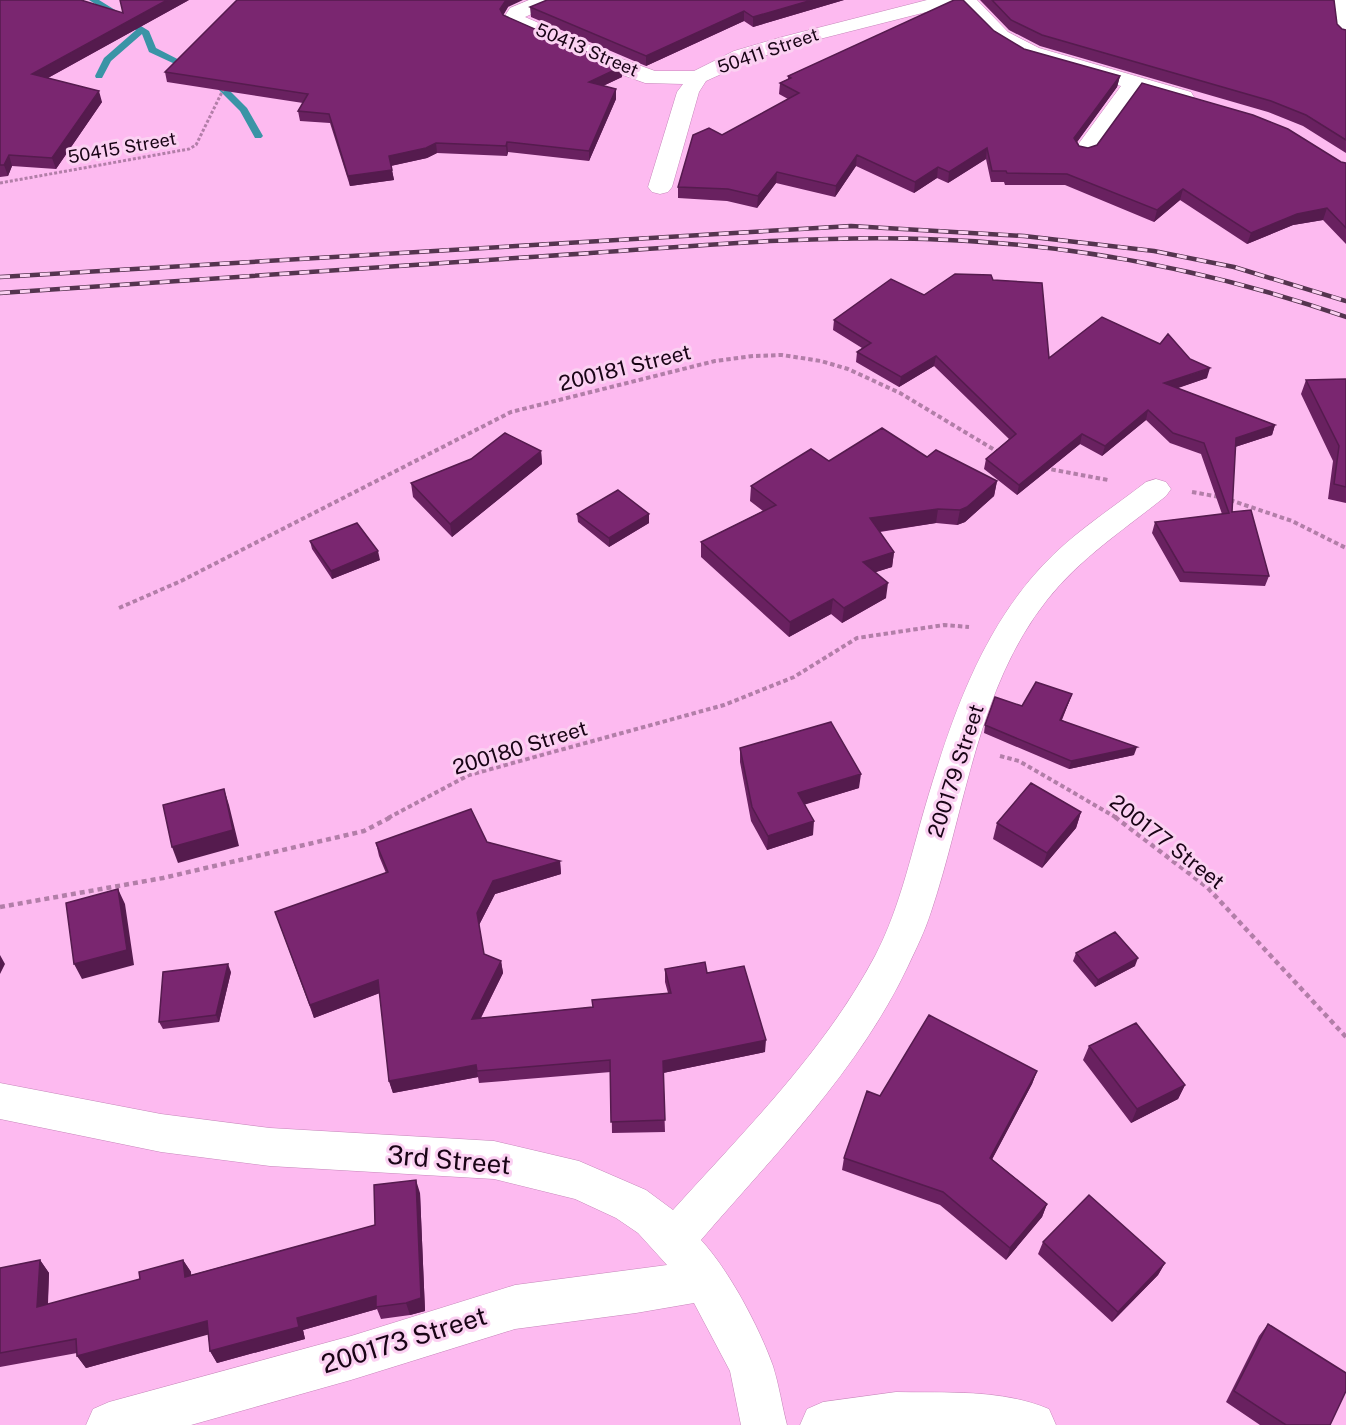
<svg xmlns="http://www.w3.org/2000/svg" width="1346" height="1425" viewBox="0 0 1346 1425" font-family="'Public Sans',sans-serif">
<rect width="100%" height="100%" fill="#fdbaf0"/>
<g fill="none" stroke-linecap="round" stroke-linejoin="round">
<path fill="#3a94a6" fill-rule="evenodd" d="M89 0H99L149 31 156 48 195 68 188 70 149 52 142 34 111 61 102 78H96L95 76 104 58 136 30Z
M211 78H217L247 108 263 136 261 138H255L240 111 211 82Z"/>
<g stroke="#c686ba" stroke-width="1">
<path id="street" d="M529 0H557L554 4 525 17 622 59 655 71H694L734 51 782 37 927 0H977L1008 32 1039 48 1191 92 1194 97 1191 102 1183 104 1139 91 1093 155 1085 157 1077 155 1074 150 1121 86 1023 58 994 40 958 4 796 45 750 61 706 81 699 92 672 187 668 192 660 194 652 192 648 187 677 92 683 84 645 83 606 69 506 23 503 19 510 8Z
M1332 0H1346V40L1339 38 1336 34Z
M1156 479 1166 482 1171 489 1166 496C1125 529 1080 558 1047 600 977 688 966 808 931 912 925 931 916 949 908 966 859 1070 775 1154 701 1240 729 1270 759 1327 773 1366 779 1385 782 1406 787 1425H741L730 1371 694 1303 636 1313 515 1329 351 1380 191 1425H86L93 1409 109 1402 351 1336 515 1285 667 1265 638 1233 616 1218 575 1199 494 1179 270 1166 161 1152 0 1119V1083L161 1114 270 1128 494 1141 579 1161 646 1190 673 1210C745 1130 824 1052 875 956 901 906 912 850 928 797 954 710 986 620 1053 555 1081 528 1115 506 1146 482Z
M896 1392C947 1393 1001 1389 1049 1409L1056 1425H800L807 1409 823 1402Z"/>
</g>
<path stroke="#b27ea8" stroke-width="3" stroke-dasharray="3 2" stroke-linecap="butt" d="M0 183 189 149 196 145 224 88"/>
<path stroke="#b27ea8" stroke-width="4" stroke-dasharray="4.5 3" stroke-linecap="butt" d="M1044 468 1108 480
M1192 492 1220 497
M1230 500 1292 521 1346 548
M119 608 181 581 511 412 715 361 753 356 782 355 821 361 848 369 900 393 998 452
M1000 756 1019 761 1117 818
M388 818 469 775 724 705 794 677 857 638 944 625 969 627"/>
<path stroke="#b27ea8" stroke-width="4.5" stroke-dasharray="5 4" stroke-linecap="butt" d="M1115 817 1207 887 1346 1037
M0 907 163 878 364 831 391 817"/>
<use href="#street" fill="#fff" fill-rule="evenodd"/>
<g stroke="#55344f" stroke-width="4.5">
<path id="rail" d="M0 277 851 226 1024 236 1154 251 1234 267 1346 301
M0 293C177 281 354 269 531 257 662 249 794 235 925 239 1068 243 1211 270 1346 317"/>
</g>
<use href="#rail" stroke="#fbd1f2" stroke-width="3" stroke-dasharray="10" stroke-linecap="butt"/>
</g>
<path fill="#692160" d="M0 0 123 13 189 0 48 78 102 102 56 169 12 166 8 176 0 177Z
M844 0 753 27 744 21 646 66 531 17 530 7Z
M980 0H1334L1337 24 1342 29 1346 30V153L1303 126 1268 112 1040 46 1009 30Z
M508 7 503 15 621 67 622 77 603 86 616 89V99L589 161 508 152 507 156 437 153 427 158 391 166 394 180 350 186 330 123 300 121 298 111 303 103 167 82 165 72Z
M994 31 1024 49 1120 76 1117 87 1077 142 1079 146 1088 148 1346 163V244L1323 220 1293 225 1247 244 1180 200 1154 222 1065 185H1005L1004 182H991L986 159 948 183 937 178 914 193 856 166 835 197 776 183 757 208 727 201 678 198V187L722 135 788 99 779 94 780 83 788 79V76Z
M993 280 1049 358 1207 378 1177 388 1275 425 1272 435 1235 447 1232 512 1269 576 1265 586 1180 582 1152 533 1155 522 1222 514 1201 454 1170 443 1146 420 1102 456 1080 444 1017 495 984 469 986 459 1009 439 934 366 899 387 856 362 857 352 862 348 833 330 834 320 924 295Z
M1346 379V503L1328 499 1333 461 1301 394 1306 380Z
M541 451 542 464 452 537 413 497 411 483Z
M927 457 997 481 994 496 965 522 957 525 936 523 880 532 894 552 892 567 875 572 886 598 842 623 831 614 789 637 701 557V542L763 511 750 501 751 486 829 461Z
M577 514H649V523L609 547 578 522Z
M310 541 380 560 332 579 312 549Z
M1072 694 1069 702 1062 720 1134 755 1069 769 984 733 985 725 1022 706Z
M740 748 859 788 805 804 813 835 767 850 751 821 740 762Z
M1081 812 1076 828 1042 868 993 839 997 823Z
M487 842 560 861 561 874 495 894 479 925 484 954 501 961 503 973 481 1018 593 1007 668 993 665 982V969L707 973 765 1052 663 1073 665 1132 612 1133 611 1072 479 1083 478 1077 393 1093 389 1081 380 993 314 1018 275 912 386 873 379 856 376 843Z
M1076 953 1135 966 1095 987 1073 961Z
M231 972 219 1022 163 1029 159 1022Z
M1089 1046 1185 1085 1178 1099 1131 1123 1083 1060Z
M1037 1071 1032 1084 992 1159 1047 1204 1042 1217 1006 1260 940 1205 842 1170 844 1158 880 1096Z
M420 1193 425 1311 410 1315 381 1319 377 1309 303 1330 305 1339 217 1363 210 1351 208 1334 86 1368 77 1356V1353L0 1367V1268L40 1260 49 1273 48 1304 140 1279 183 1260 191 1272V1275L375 1225Z
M1043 1242 1165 1263 1158 1275 1112 1322 1038 1254Z
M1268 1324 1330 1425H1260L1226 1402 1259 1336Z"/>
<path fill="#551b4e" d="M167 0H189L35 85 32 74Z
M506 0H523L508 7 501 19 500 9Z
M812 0H844L753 27V17Z
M744 11V21L646 66V56Z
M621 67 622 77 590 92 589 82Z
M1120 76 1117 87 1072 149 1074 138Z
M616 89V99L589 161V151Z
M99 91 102 102 56 169 52 158Z
M507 142 508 152 507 156 506 146Z
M436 143 437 153 427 158 390 166 389 156Z
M987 148 986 159 948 183 949 172Z
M9 155 12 166 8 176 4 165Z
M857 155 856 166 835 197 836 186Z
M938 167 937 178 914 193 915 182Z
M392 170 394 180 350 186 348 176Z
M777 172 776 183 757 208 758 196Z
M1183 189 1180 200 1154 222 1157 210Z
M1327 208 1323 220 1293 225 1247 244 1251 233 1297 214Z
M936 356 934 366 899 387 901 377Z
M1210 368 1207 378 1161 394 1164 383Z
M1148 410 1146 420 1102 456 1105 446Z
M1275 425 1272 435 1232 448 1236 438Z
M1082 434 1080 444 1017 495 1019 485Z
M541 451 542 464 452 537 450 524Z
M997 481 994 496 965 522 957 525 960 510Z
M938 509 936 523 868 533 870 518Z
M649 514V523L609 547V538Z
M378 551 380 560 332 579 331 571Z
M894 552 892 567 861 577 863 562Z
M888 583 886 598 842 623 844 608Z
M833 599 831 614 789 637 790 622Z
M1072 694 1069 702 1058 728 1060 720Z
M1137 747 1134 755 1069 769 1071 761Z
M861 774 859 788 797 807 798 793Z
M224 789 229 805 239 846 178 863 172 847Z
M1081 812 1076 828 1042 868 1047 853Z
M814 821 813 835 767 850 768 836Z
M560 861 561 874 495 894 479 925 477 913 493 881Z
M118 889 125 904 134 965 82 979 74 964Z
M0 955 5 964 0 974Z
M1138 958 1135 966 1095 987 1098 980Z
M501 961 503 973 474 1031 472 1019Z
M228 964 231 972 219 1022 216 1015Z
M378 980 382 992 314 1018 310 1005Z
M766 1040 765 1052 663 1073V1061Z
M476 1065 478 1077 393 1093 389 1081Z
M1037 1071 1032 1084 986 1171 990 1158Z
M1185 1085 1178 1099 1131 1123 1137 1109Z
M416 1180 420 1193 425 1311 410 1315 406 1303Z
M1047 1204 1042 1217 1006 1260 1010 1248Z
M40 1260 49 1273 47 1319 37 1307Z
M183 1260 191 1272 192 1289 185 1277Z
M1165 1263 1158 1275 1112 1322 1118 1312Z
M376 1296 377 1309 303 1330 305 1339 217 1363 210 1351 297 1318Z
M207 1321 214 1333 86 1368 77 1356Z"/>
<path fill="#7a2670" stroke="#551b4e" stroke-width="1.5" d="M0 0H81L123 13 120 0H167L32 74 99 91 52 158 9 155 4 165H0Z
M237 0H506L500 9 503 15 621 67 589 82 616 89 589 151 507 142 506 146 436 143 426 148 389 156 392 170 348 176 329 114 298 111 308 94 165 72Z
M547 0H812L753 17 744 11 646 56 530 7Z
M954 0H963L994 31 1024 49 1120 76 1074 138 1079 146 1088 148 1097 145 1142 83 1253 115 1288 129 1341 162 1346 163V228L1327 208 1297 214 1251 233 1183 189 1157 210 1067 174 1007 173 1006 171H992L987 148 949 172 938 167 915 182 857 155 836 186 777 172 758 196 728 189 678 187 693 135 709 128 722 135 799 93 780 83 791 78 788 76Z
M992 0H1334L1337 24 1342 29 1346 30V140L1306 115 1271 101 1042 35 1011 20Z
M955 274 991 275 993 280 1042 283 1049 358 1102 317 1160 344 1168 334 1190 359 1210 368 1164 383 1275 425 1236 438 1232 512 1251 510 1269 576 1184 572 1155 522 1229 513 1204 443 1173 433 1148 410 1105 446 1082 434 1019 485 986 459 1016 434 936 356 901 377 857 352 871 343 834 320 891 279 924 295Z
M1346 379V487L1334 484 1339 446 1306 380Z
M882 428 927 457 936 450 997 481 967 507 960 510 938 509 870 518 894 552 863 562 888 583 844 608 833 599 790 622 701 542 776 505 751 486 811 449 829 461Z
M505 433 541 451 450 524 411 483 471 459Z
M618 490 649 514 609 538 577 514Z
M357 523 378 551 331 571 310 541Z
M1036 682 1072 694 1060 720 1137 747 1071 761 985 725 995 697 1022 706Z
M831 722 861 774 798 793 814 821 768 836 752 807 740 748Z
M1031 783 1081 812 1047 853 997 823Z
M224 789 233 830 172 847 163 805Z
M471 809 487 842 560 861 493 881 477 913 484 954 501 961 472 1019 593 1007 592 1000 671 993 665 969 705 962 707 973 744 966 766 1040 663 1061 665 1120 611 1122 610 1060 477 1071 476 1065 389 1081 378 980 310 1005 275 912 388 872 376 843Z
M118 889 127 950 74 964 66 903Z
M1115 932 1138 958 1098 980 1076 953Z
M228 964 216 1015 159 1022 163 972Z
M929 1015 1037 1071 990 1158 1047 1204 1010 1248 943 1192 844 1158 867 1091 880 1096Z
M1136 1023 1185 1085 1137 1109 1089 1046Z
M416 1180 421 1298 406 1303 376 1307V1296L297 1318 299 1327 210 1351 207 1321 77 1356 76 1339 0 1353V1268L40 1260 37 1307 140 1279 139 1272 183 1260 185 1277 375 1225 374 1185Z
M1089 1195 1165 1263 1118 1312 1043 1242Z
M1268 1324 1346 1373V1391L1330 1425H1286L1234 1391Z"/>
<g text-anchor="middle" stroke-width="6" stroke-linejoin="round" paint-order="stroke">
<g font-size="18" fill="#190416" stroke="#fbd1f2">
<text transform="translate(587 50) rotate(23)" y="6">50413 Street</text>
<text transform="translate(768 51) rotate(-19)" y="6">50411 Street</text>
<text transform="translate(122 148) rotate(-10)" y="6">50415 Street</text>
</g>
<g font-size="21" fill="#190416" stroke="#fbd1f2">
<text transform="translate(625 368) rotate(-14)" y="7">200181 Street</text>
<text transform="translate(520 748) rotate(-17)" y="7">200180 Street</text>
<text transform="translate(956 771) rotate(-72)" y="7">200179 Street</text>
<text transform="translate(1167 842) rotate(38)" y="7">200177 Street</text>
</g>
<g font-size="26" fill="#190416" stroke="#fbd1f2">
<text transform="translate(449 1160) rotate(5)" y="9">3rd Street</text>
<text transform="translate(404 1340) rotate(-17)" y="9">200173 Street</text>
</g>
</g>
</svg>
